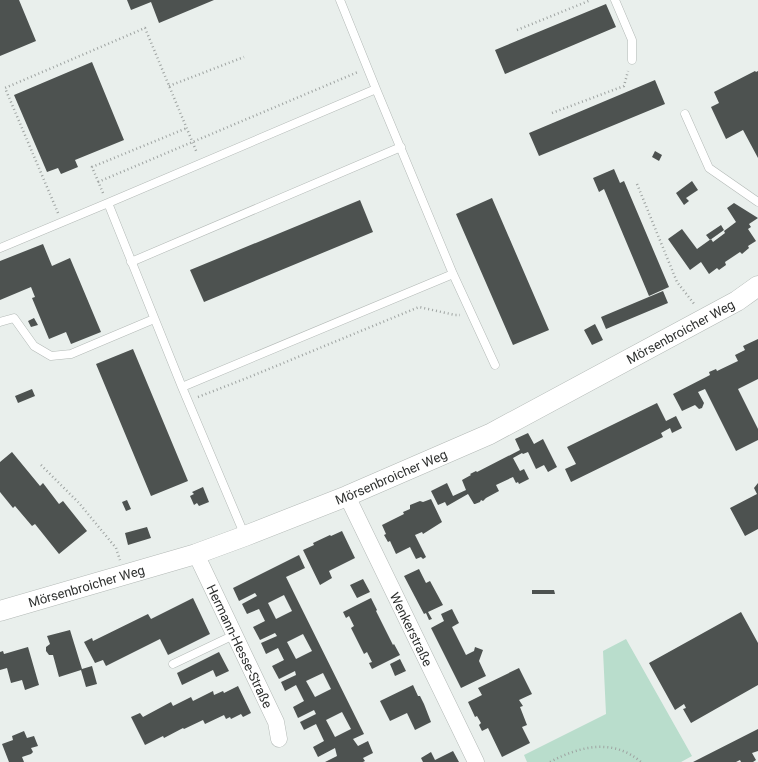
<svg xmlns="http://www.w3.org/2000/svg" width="758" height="762" viewBox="0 0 758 762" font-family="Roboto,sans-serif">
<rect width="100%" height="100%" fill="#e9efec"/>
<path fill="#b9ddcc" d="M626 639 692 756 681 762H527L524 755 606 714 603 651Z"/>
<path fill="#4d5250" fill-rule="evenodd" d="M0 0H19L36 41 0 56Z
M127 0H214L159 23 151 2 131 10Z
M606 4 616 27 505 74 495 50Z
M92 62 124 140 75 160 78 167 61 174 58 168 47 172 14 95Z
M755 71 756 72 758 71V158L743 130 726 139 711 107 719 103 714 92Z
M655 80 665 104 539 156 529 133Z
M655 151 662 155 659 161 652 157Z
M614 169 620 183 624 181 669 287 649 296 604 189 599 192 593 178Z
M692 181 698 190 686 198 689 201 684 205 676 193Z
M492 198 549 330 513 345 456 214Z
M360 200 373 232 204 302 190 270Z
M734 203 758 218 749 224 751 227 748 229 756 241 748 246 749 248 742 254 740 252 725 262 726 265 719 270 717 268 709 274 701 262 690 270 668 239 682 229 697 249 711 239 713 242 725 233 724 231 736 222 727 208Z
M721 225 724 230 710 240 706 235Z
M43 244 52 266 70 258 101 332 71 344 66 332 49 339 32 298 35 297 31 287 0 300V261Z
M663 291 668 303 606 329 601 317Z
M34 318 38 325 31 327 28 321Z
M595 324 603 340 592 345 584 330Z
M758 339V379L738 389 758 429V440L736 451 705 389 698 392 704 403 702 408 699 409 695 405 682 411 673 394 710 375 709 372 716 369 717 371 738 361 735 355 745 350 743 346Z
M133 349 188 481 151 496 96 364Z
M32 389 35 396 18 403 15 396Z
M657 403 666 421 676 416 682 428 672 433 670 428 661 433 663 437 571 482 565 469 576 464 567 447Z
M528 433 534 444 543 439 557 467 548 472 544 465 536 469 528 452 523 454 522 453 513 458 520 471 524 469 529 479 519 484 518 482 516 483 513 477 496 485 499 491 486 498 483 501 481 500 480 502 475 504H474L468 494 447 506 445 502 438 505 431 491 447 483 453 496 466 490 462 480 471 475 470 474 476 471 477 472 520 450 515 439Z
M12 452 40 486 43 483 59 504 63 501 87 531 59 554 35 524 32 526 15 506 13 508 0 492V462Z
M758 483V529L745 536 730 508 757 494 754 488Z
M203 487 209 502 199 506 197 503 194 505 190 496 194 494 192 492Z
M431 499 442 522 423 534 422 532 415 535 426 557 423 559 421 557 416 559 410 547 396 554 390 541 388 542 384 535 386 534 382 525 404 514 403 512 410 509V505L420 501 423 502Z
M127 500 131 509 126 511 122 502Z
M147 527 151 538 128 545 125 533Z
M342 531 355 558 329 571 332 578 320 585 303 550 314 545 313 543 330 535 331 536Z
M299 555 305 568 286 577 364 734 353 739 358 746 368 741 373 753 363 758 365 761 363 762H325L337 756 335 748 318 757 313 747 324 741 316 724 304 730 300 722 316 714 314 710 298 718 293 707 304 701 296 685 285 691 281 682 296 675 295 671 279 679 272 666 284 660 278 648 266 654 261 643 277 636 275 633 260 640 253 627 265 621 259 609 247 614 242 604 257 596 255 593 239 601 233 588ZM284 595 292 611 276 619 268 603ZM303 634 312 651 296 659 287 642ZM323 673 331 689 315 697 306 681ZM342 712 351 729 335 737 326 720Z
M419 569 426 583 430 581 443 605 428 612 432 619 429 620 426 613 424 614 404 576Z
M363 579 370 592 357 598 350 585Z
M532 590H554L555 594H532Z
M193 598 210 634 168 655 160 639 106 666 103 660 95 663 84 642 92 638 93 641 148 614 151 619Z
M371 598 377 610 376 611 393 645 394 644 400 655 372 669 369 663 372 662 367 652 364 654 351 628 354 626 349 616 346 618 343 612Z
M452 609 459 623 452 627 466 655 474 651 475 647 483 650 479 661 486 676 461 688 431 628 444 621 441 614Z
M741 612 758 643V685L691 723 683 709 686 708 684 704 675 710 649 663Z
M70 630 82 669 92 666 97 684 86 687 81 670 59 677 53 655H49L46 651V647L50 644 47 636Z
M28 647 39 685 25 690 22 680 11 683 7 668 0 670V652L3 651 4 654Z
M219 652 229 671 216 677 213 670 182 685 177 673Z
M400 659 406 671 395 676 390 664Z
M519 668 532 694 519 700 523 706 520 707 527 725 522 727 530 743 502 757 488 728 482 731 479 725 481 723 477 716 475 717 468 702 482 695 478 688Z
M413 685 418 696H420L424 704 431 722 415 730 407 713 390 721 380 701Z
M238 686 251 713 243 717 241 714 231 719 230 717 226 719 224 715 205 724 203 720 184 729 183 728 164 738 163 736 145 745 131 717 140 713 143 717 171 702 173 706 191 697 193 701 213 691 214 695 223 691 224 693Z
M758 729V751L752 753 756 760 753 762H741L740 760 736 762H693Z
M24 731 27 738 34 736 38 746 31 748 33 752 31 754 22 757 24 762H9L2 744 13 740 12 736Z
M453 751 459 762H423L421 758 431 752 435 760Z"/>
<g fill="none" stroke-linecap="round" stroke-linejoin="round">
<g stroke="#b3b9b6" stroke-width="9">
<path id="service" d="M340 0 376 89
M615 0 632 40V60
M685 114 709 168 758 202
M108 203 376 89 453 274 495 365
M0 248 108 203 182 387 245 536
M131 262 401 147
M0 322 14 318 34 346 51 356 71 354 154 319
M182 387 453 274
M173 664 234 635"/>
</g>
<g stroke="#b3b9b6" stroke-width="17">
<g id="minor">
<path id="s1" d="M347 496 476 762"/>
<path id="s2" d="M196 554 276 722 279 739"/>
</g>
</g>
<g stroke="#b3b9b6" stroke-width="21">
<g id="tertiary">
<path id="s3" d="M0 611 196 554 245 536 347 496 490 434 737 301 758 286"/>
</g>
</g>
<path stroke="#9ea3a1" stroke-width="2.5" stroke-dasharray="1 3" stroke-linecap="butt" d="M517 30 591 0
M169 86 244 57
M552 113 624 86 628 71
M98 182 358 72
M637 184 677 282 695 305
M103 193 92 167 187 128
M58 213 5 88 145 28 197 153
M198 397 247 378 419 307 455 315H460
M41 465 79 503 116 548 120 560
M550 762C580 746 613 738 641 762"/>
<use href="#service" stroke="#fff" stroke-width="8"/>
<use href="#minor" stroke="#fff" stroke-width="16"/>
<use href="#tertiary" stroke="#fff" stroke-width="20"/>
</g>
<g text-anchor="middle" stroke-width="4" stroke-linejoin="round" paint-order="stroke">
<g font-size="13" fill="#2e302f" stroke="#f6fdfa">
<text dy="5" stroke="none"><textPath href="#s3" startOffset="738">Mörsenbroicher Weg</textPath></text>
<text dy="5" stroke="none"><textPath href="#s3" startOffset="414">Mörsenbroicher Weg</textPath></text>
<text dy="5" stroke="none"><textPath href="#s3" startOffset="90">Mörsenbroicher Weg</textPath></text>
<text dy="5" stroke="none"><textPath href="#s1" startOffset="148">Wenkerstraße</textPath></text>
<text dy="5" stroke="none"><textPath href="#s2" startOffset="102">Hermann-Hesse-Straße</textPath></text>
</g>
</g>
</svg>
